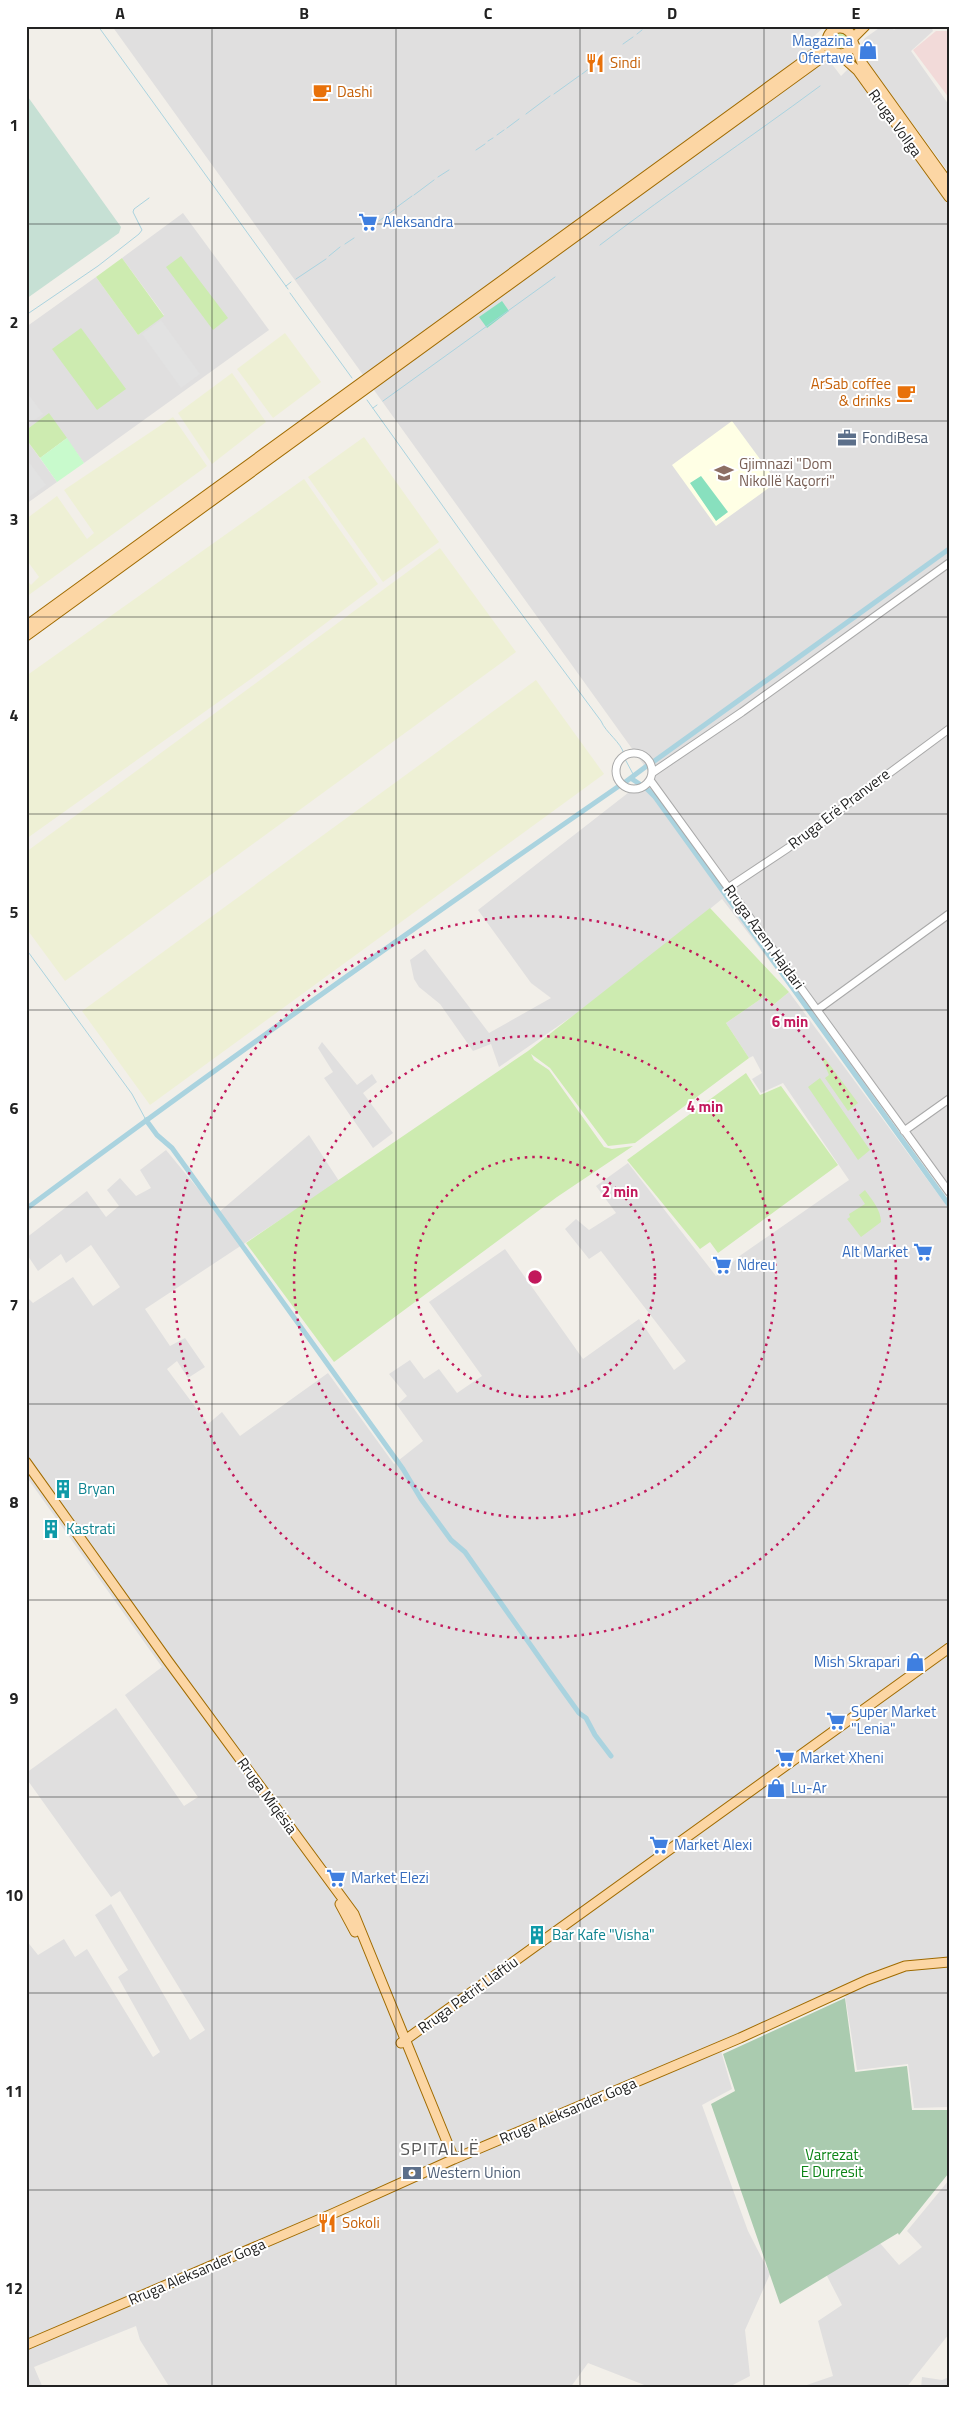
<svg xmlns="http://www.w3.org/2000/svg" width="975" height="2414" viewBox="0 0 975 2414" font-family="'Titillium Web',sans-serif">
<rect width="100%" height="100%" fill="#f2efe9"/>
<path fill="#e0dfdf" d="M112 26H822L823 28 812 38 841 76 850 67 949 204V1198L905 1137 722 899 613 988 499 1067 491 1044 473 1051 440 1004 419 987 414 979 410 960 425 949 489 1033 551 998 531 983 478 910 651 775Z
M882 26H891L894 30 899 26H931L933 31 911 51 949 105V173L860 52 861 45 865 38Z
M183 213 269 330 84 463 49 414 26 430V327L96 277 138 335 164 315 122 258Z
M26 439 57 482 26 504Z
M789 992 949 1209V2107L914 2108 908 2064 857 2070 844 1989 719 2044 732 2089 702 2105 748 2231 770 2274 745 2330 750 2376 727 2388H652L588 2363 570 2388H170L140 2340 136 2326 34 2367 43 2388H26V1940L38 1955 64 1939 75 1957 87 1949 153 2057 160 2052 118 1977 128 1970 95 1915 111 1904 190 2040 205 2030 120 1891 111 1897 26 1778V1773L116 1708 184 1806 198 1797 125 1695 162 1667 26 1476V1296L33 1303 73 1277 93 1306 120 1287 91 1245 66 1263 61 1254 38 1271 26 1253V1238L87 1191 106 1217 119 1206 107 1190 120 1178 136 1196 151 1188 140 1170 166 1150 218 1213 309 1135 339 1181 145 1309 170 1346 185 1338 205 1367 188 1378 177 1361 167 1369 208 1424 222 1412 240 1436 328 1373 394 1464 423 1441 397 1405 407 1396 389 1374 410 1360 424 1379 439 1369 457 1393 482 1376 429 1302 505 1249 583 1359 639 1319 674 1370 686 1361 601 1251 589 1259 565 1229 576 1219 589 1230 616 1213 596 1186 628 1163 716 1276 741 1255 849 1180 783 1083 761 1093 752 1079 762 1073 753 1056 749 1058 726 1023 765 996 772 1006Z
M322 1042 357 1085 372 1074 377 1082 363 1093 393 1133 373 1148 324 1078 333 1072 318 1048Z
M949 2180V2334L906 2388H798L833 2376 818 2321 842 2305 826 2274 879 2242 899 2265 922 2247 907 2231Z
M922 2377 942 2380 949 2377V2388H921Z"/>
<path fill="#f2dad9" d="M936 31H949V98L913 50Z"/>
<path fill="#ffffe5" d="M732 421 777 482 716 526 672 465Z"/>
<path fill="#eef0d5" d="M285 333 321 382 273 418 237 369Z
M232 373 266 422 212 464 178 413Z
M173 417 207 466 26 597V579L31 585 39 577 26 559V519L57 496 87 539 94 533 64 490Z
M364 437 439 542 383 582 308 477Z
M304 479 378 584 266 668 26 839V676Z
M440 548 516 652 65 981 26 928V852Z
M536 680 604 774 150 1105 82 1011Z"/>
<path fill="#cdebb0" d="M831 40a9 9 0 1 1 18 0a9 9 0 1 1-18 0Z
M181 256 228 318 213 330 166 267Z
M122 258 164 316 138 335 96 277Z
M81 328 126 389 97 410 52 349Z
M49 413 67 438 40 458 26 439V430Z
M710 908 789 992 772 1006 765 996 726 1023 749 1058 635 1143 608 1146 550 1068 531 1054 534 1060 549 1070 604 1147 612 1149 633 1146 557 1197 334 1362 246 1243 528 1051Z
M824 1057 858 1103 848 1111 825 1078 829 1075 823 1061Z
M746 1073 760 1095 781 1086 838 1165 718 1253 710 1242 700 1249 627 1160Z
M820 1078 870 1150 858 1160 808 1087Z
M865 1190C872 1200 881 1210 881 1222L861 1237 847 1219 850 1217 849 1214 865 1204 859 1195Z"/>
<path fill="#c6e0d4" d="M28 97 121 227 119 233 26 299V98Z"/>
<path fill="#aacbaf" d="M845 1998 855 2072 907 2066 912 2110H949L948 2174 899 2235 898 2233 780 2304 711 2104 735 2091 723 2054Z"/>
<path fill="#c8facc" d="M67 438 84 463 57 482 40 458Z"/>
<path fill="#88e0be" d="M502 301 509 311 487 328 479 317Z
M701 476 728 512 716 521 690 483Z"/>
<path fill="#e2e2e2" d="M161 320 200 374 181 388 142 334Z
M26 391 43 414 26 426Z
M26 458 46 485 26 499Z"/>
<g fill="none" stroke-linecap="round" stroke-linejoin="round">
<path stroke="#aad3df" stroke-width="1" d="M98 26 288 289
M637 34 642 30
M623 44 633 37
M582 74 590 68
M554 94 579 76
M526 114 550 96
M507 128 519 119
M497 135 504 130
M488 141 493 138
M476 150 485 144
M438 177 449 170
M414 195 434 180
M397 207 412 196
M379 221 395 209
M345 244 354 238
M600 245C672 190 747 140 820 86
M329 256 340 247
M296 279 326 259
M286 286 291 282
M290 293 352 378
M26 315 98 266 139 234 142 230 133 212 134 209 149 198
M367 400 480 558 601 721C606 733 621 742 624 754
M383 401 555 277
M373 408 377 405
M625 759 633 774 632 779
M26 949 132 1094 146 1120"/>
<path stroke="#aad3df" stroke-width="5" d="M653 762 949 549
M632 779 641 785
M624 783 648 765
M646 788 655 797 949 1205
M146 1120 157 1135 172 1148 403 1469 421 1499 451 1540 465 1552 551 1674 579 1713 586 1718 595 1735 611 1756
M26 1209C221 1064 419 924 619 786"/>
<g stroke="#a9a9a9" stroke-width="9">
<path id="minor" d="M616 771a18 18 0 1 1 36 0a18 18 0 1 1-36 0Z
M652 773 742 712 949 563
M650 780 949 1192
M728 888 788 848 949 729
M817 1010 949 914
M904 1131 949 1099"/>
</g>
<g stroke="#a06b00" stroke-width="11">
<path id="major" d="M827 41a13 13 0 1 1 26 0a13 13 0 1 1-26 0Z
M853 38 865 26
M853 42 862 63 949 184
M838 53 858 71 949 197
M26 626 819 50 827 41
M26 636 824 56 834 52
M26 1462 168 1661 354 1914 454 2159
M340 1904 355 1932
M401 2043 949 1648
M26 2345 332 2214 454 2159 740 2038 867 1980 905 1966 949 1962"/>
</g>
<use href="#minor" stroke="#fff" stroke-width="7"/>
<use href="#major" stroke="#fcd6a4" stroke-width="9"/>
</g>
<path fill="none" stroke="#222" stroke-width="1" stroke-opacity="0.55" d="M212 26V2388M396 26V2388M580 26V2388M764 26V2388M26 224H949M26 421H949M26 617H949M26 814H949M26 1010H949M26 1207H949M26 1404H949M26 1600H949M26 1797H949M26 1993H949M26 2190H949"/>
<g fill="none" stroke="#c2185b" stroke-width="2.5" stroke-dasharray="2.5 5">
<circle cx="535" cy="1277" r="120"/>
<circle cx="535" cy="1277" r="241"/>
<circle cx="535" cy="1277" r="361"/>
</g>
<defs>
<g id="shop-bare" transform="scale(1.5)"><path d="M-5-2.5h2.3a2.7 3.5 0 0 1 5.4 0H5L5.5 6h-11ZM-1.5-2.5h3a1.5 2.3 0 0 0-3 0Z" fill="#3f7fe0" stroke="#fff" stroke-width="2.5" paint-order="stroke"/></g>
<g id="restaurant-bare" transform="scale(1.5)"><path d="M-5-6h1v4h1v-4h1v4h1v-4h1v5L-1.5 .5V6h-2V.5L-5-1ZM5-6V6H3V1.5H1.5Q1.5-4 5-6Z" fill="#e8710a" stroke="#fff" stroke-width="2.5" paint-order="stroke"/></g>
<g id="cafe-bare" transform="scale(1.5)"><path d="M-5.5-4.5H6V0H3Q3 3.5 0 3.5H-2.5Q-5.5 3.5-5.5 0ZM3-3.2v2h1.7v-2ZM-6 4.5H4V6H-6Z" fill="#e8710a" stroke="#fff" stroke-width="2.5" paint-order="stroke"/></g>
<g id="supermarket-bare" transform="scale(1.5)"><path d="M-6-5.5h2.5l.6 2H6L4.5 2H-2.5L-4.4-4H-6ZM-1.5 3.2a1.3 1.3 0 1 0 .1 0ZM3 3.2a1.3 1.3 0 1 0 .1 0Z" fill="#3f7fe0" stroke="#fff" stroke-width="2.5" paint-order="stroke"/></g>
<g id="office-bare" transform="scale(1.5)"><path d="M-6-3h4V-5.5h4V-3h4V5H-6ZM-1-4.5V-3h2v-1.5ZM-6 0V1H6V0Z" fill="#5c6f8a" stroke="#fff" stroke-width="2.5" paint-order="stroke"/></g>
<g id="school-bare" transform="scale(1.5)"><path d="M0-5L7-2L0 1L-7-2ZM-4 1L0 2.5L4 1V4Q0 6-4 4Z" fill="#8d6e63" stroke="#fff" stroke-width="2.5" paint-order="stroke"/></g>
<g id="building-bare" transform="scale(1.5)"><path d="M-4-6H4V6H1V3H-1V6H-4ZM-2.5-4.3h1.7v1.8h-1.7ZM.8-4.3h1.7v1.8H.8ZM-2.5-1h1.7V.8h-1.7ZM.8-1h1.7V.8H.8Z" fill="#0f9aa8" stroke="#fff" stroke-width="2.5" paint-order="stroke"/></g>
<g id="bank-bare" transform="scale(1.5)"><path d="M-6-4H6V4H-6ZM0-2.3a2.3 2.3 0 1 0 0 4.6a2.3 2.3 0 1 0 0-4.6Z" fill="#5c6f8a" stroke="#fff" stroke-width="2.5" paint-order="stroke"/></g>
</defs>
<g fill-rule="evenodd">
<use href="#shop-bare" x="868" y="50"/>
<use href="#restaurant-bare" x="595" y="63"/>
<use href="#cafe-bare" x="322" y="92"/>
<use href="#supermarket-bare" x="368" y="222"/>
<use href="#cafe-bare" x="906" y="393"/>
<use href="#office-bare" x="847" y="438"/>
<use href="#school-bare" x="724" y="473"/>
<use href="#supermarket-bare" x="923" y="1252"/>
<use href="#supermarket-bare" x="722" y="1265"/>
<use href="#building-bare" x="63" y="1489"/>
<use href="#building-bare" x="51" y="1529"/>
<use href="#shop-bare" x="915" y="1662"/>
<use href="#supermarket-bare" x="836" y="1721"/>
<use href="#supermarket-bare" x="785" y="1758"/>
<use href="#shop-bare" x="776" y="1788"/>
<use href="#supermarket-bare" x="659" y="1845"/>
<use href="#supermarket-bare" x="336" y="1878"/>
<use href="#building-bare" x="537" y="1935"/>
<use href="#bank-bare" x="412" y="2173"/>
<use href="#restaurant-bare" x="327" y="2223"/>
</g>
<g text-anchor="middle" stroke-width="4" stroke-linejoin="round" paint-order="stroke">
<g font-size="15" fill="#366cbe" stroke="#fff" text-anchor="start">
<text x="853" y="46" text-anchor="end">Magazina<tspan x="853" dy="17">Ofertave</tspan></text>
<text x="383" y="227">Aleksandra</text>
<text x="908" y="1257" text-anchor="end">Alt Market</text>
<text x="737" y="1270">Ndreu</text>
<text x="900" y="1667" text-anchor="end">Mish Skrapari</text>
<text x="851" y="1717">Super Market<tspan x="851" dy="17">"Lenia"</tspan></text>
<text x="800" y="1763">Market Xheni</text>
<text x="791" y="1793">Lu-Ar</text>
<text x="674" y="1850">Market Alexi</text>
<text x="351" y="1883">Market Elezi</text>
</g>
<g font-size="15" fill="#c56008" stroke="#fff" text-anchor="start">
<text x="610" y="68">Sindi</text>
<text x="337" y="97">Dashi</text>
<text x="891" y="389" text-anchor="end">ArSab coffee<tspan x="891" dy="17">&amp; drinks</tspan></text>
<text x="342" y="2228">Sokoli</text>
</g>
<g font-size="15" fill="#222" stroke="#fff">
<text transform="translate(895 123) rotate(54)" y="5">Rruga Vollga</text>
<text transform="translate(839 809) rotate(-37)" y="5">Rruga Erë Pranvere</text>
<text transform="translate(764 937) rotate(54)" y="5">Rruga Azem Hajdari</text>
<text transform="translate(267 1796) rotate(54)" y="5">Rruga Miqësia</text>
<text transform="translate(468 1995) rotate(-36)" y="5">Rruga Petrit Llaftiu</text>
<text transform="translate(568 2111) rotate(-23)" y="5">Rruga Aleksander Goga</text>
<text transform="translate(197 2272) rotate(-23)" y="5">Rruga Aleksander Goga</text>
</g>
<g font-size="15" fill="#4e5e75" stroke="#fff" text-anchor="start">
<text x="862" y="443">FondiBesa</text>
<text x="427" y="2178">Western Union</text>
</g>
<g font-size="15" fill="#785e54" stroke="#fff" text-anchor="start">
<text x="739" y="469">Gjimnazi "Dom<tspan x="739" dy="17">Nikollë Kaçorri"</tspan></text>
</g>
<g font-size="15" fill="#0d838f" stroke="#fff" text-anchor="start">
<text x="78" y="1494">Bryan</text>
<text x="66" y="1534">Kastrati</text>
<text x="552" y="1940">Bar Kafe "Visha"</text>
</g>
<g font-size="15" fill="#0c8416" stroke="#fff">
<text x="832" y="2160">Varrezat<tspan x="832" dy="17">E Durresit</tspan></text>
</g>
<g font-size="18" letter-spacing="1" fill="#555" stroke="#fff">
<text x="440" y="2155">SPITALLË</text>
</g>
</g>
<circle cx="535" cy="1277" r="8" fill="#c2185b" stroke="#fff" stroke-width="2.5"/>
<g font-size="15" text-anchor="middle" font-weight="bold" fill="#c2185b" stroke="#fff" stroke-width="4" stroke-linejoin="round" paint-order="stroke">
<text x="790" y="1027">6 min</text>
<text x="705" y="1112">4 min</text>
<text x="620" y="1197">2 min</text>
</g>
<rect width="975" height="2414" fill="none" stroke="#ffffff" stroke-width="55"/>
<rect x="28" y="28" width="920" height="2358" fill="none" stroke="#222" stroke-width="2"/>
<g font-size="16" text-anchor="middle" font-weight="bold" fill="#222">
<text x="120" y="19">A</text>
<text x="304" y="19">B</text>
<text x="488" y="19">C</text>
<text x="672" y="19">D</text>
<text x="856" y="19">E</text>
<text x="14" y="131">1</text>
<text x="14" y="328">2</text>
<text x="14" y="525">3</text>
<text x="14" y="721">4</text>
<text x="14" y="918">5</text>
<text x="14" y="1114">6</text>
<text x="14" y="1311">7</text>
<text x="14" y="1508">8</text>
<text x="14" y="1704">9</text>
<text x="14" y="1901">10</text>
<text x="14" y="2097">11</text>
<text x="14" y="2294">12</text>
</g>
</svg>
